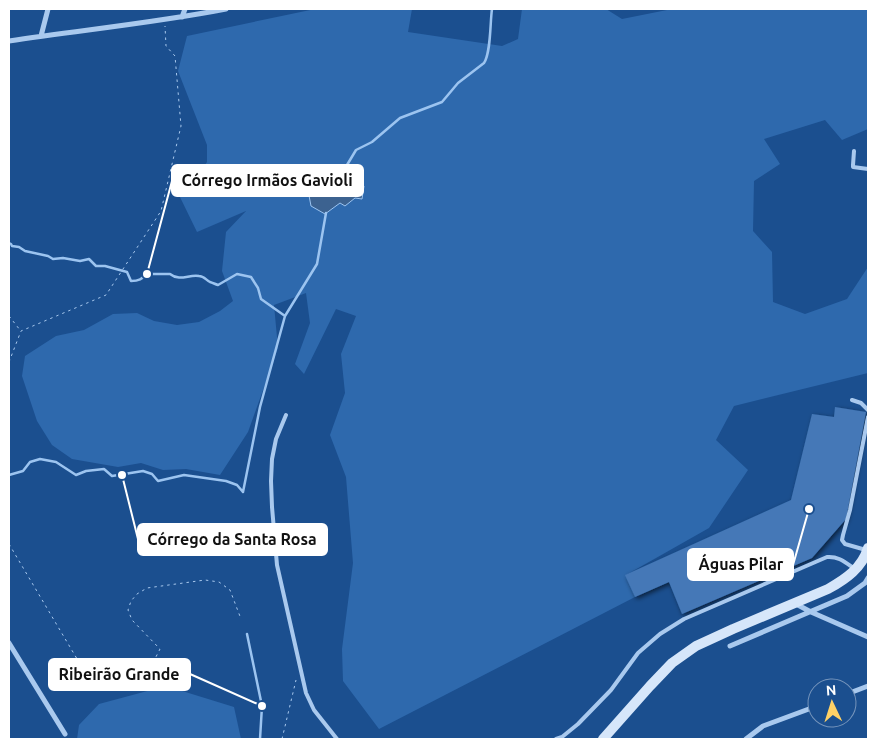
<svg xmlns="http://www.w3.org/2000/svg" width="877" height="748" viewBox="0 0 877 748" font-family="Ubuntu,sans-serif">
<defs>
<filter id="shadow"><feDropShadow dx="2" dy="2" stdDeviation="2.5" flood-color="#0009"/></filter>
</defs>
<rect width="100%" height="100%" fill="#1b4f8f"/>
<path fill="#2e69ad" d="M315 9H412L408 32 502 46 518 39 522 9H606L622 19 672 9H868V129L842 140 825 120 764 139 780 164 754 181 753 231 772 252 773 302 805 314 847 299 868 267V373L734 406 716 440 748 470 709 528 626 575 635 597 379 729 343 681 342 649 353 563 346 477 330 435 345 393 341 354 356 316 336 309 304 374 295 364 310 323 306 293 274 305 278 348 248 432 220 475 186 469 163 470 141 463 118 467 72 459 52 445 37 421 22 376 25 356 56 336 84 330 113 314 137 313 154 321 177 325 199 322 220 311 233 301 222 271 226 232 246 211 197 232 179 195 196 178 207 162V145L178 71 187 36Z
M166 686 234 707 241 739H77L79 725 99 704Z"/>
<path fill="#3c6290" stroke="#9cc4f0" d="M339 177 347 186 357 184 364 186 362 199 355 198 345 206 340 203 325 214 311 206 307 185Z"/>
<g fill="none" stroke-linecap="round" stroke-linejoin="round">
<path stroke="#9cc4f0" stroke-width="2.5" d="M338 180 356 150 372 142 400 118 442 102 458 83 484 63C491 53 490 22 492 9
M9 243 11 244 12 246 19 247 25 251 48 256 53 259 63 258 80 261 89 259 96 266H105L127 272 131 281C139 281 142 279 147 274H170C180 282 189 274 199 276 204 276 206 280 210 282 213 283 215 284 218 285L237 274 251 277 258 288 261 299 285 316
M9 475 23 471 30 462 40 459 56 462 76 475 86 471 104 469 112 476 143 471 152 474 158 481 184 475 226 481 237 485 243 492
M243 492 260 407 285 316 317 264 326 213
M247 634 262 706 260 739"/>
</g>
<path fill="#4478b7" filter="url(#shadow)" d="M835 407 866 412 846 519 812 558 682 614 669 582 635 597 625 575 791 500 812 414 834 417Z"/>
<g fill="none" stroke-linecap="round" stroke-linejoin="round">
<path stroke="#a9c9ee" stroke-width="1" stroke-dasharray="2.5 4" stroke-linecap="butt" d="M9 316 20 330
M9 362 21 331 106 295 161 211 181 126 175 56 166 46 165 26
M9 544 83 669 140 688 160 649 132 620 128 610 131 601 137 594 147 588 205 580 219 582 230 590 241 619
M282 739 296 680"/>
<path stroke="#a9c9ee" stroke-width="4" d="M854 151 853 165V167L868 169
M852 400 861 403 868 410
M286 415 276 439 272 459 271 481 272 507 277 565 306 693 314 710 337 739
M866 550 845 544 842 540 843 535 850 510 868 417
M556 739 562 737 578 724 611 690 638 653 660 634 684 619 827 557C839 556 846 563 855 569"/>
<path stroke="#a9c9ee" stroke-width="5" d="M182 17 185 9
M41 36 48 9
M9 41C81 30 154 23 226 9
M796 604 811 612 868 637
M9 643 65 734
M730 646 847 596 865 583 868 578
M847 694 868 686
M746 739 763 726 817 706"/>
<path stroke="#d6e6fa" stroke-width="10" d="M603 739 650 686 672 663 696 646 733 629 828 589C846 579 862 568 868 548"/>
</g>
<path fill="none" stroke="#fff" stroke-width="2" d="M147 274L172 181M122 475L138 539M809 509L793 565M262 706L190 674"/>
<g fill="#fff" stroke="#1b4f8f" stroke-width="2">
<circle cx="147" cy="274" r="5"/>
<circle cx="122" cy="475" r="5"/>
<circle cx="809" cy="509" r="5"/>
<circle cx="262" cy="706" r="5"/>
</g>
<g fill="#fff" stroke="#fff" stroke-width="2">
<rect x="172" y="165" width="191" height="31" rx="5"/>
<rect x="138" y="524" width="189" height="31" rx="5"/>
<rect x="688" y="549" width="105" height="31" rx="5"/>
<rect x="49" y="659" width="141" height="31" rx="5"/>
</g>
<g font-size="16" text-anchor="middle" font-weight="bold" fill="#111">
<text x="267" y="186">Córrego Irmãos Gavioli</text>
<text x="232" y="545">Córrego da Santa Rosa</text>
<text x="741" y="570">Águas Pilar</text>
<text x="119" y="680">Ribeirão Grande</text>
</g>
<rect width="877" height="748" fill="none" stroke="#ffffff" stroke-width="20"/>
<g transform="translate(832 703) rotate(356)"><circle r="24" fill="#1b4f8f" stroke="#7695bc"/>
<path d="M0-4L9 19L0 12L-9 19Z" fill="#ffd166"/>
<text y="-8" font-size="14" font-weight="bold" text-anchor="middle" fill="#ffffff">N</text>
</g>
</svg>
